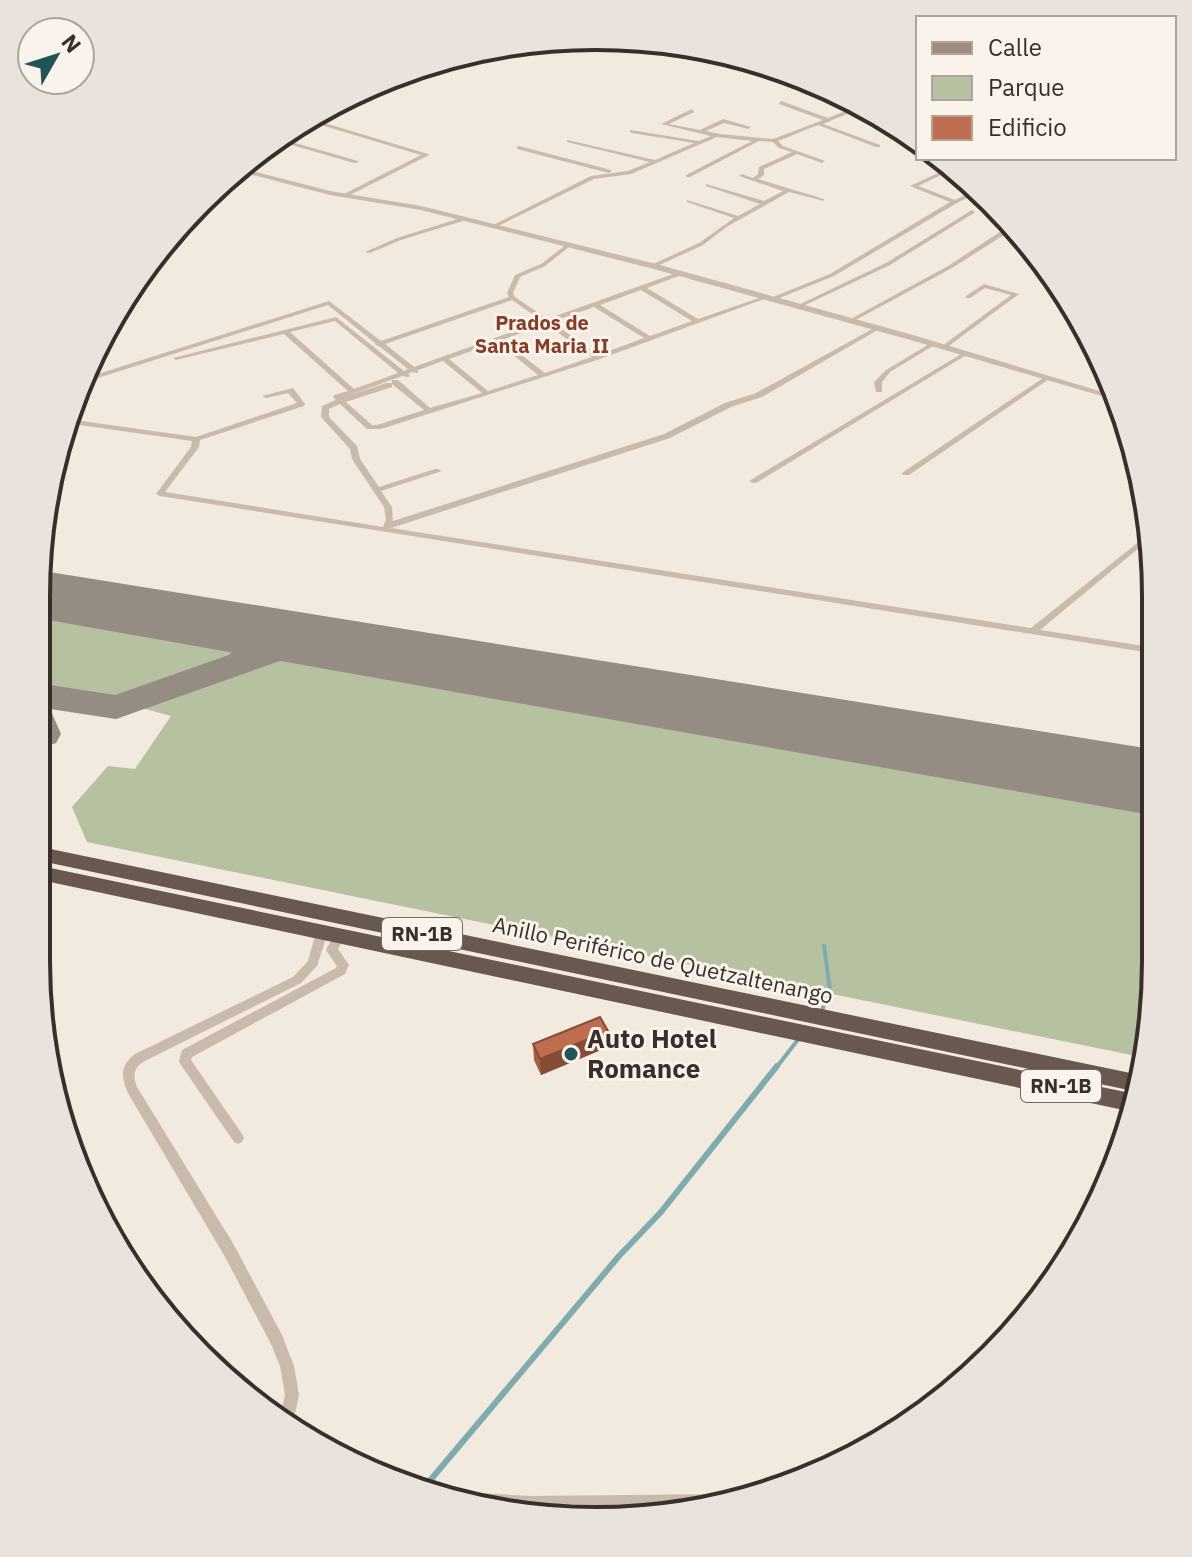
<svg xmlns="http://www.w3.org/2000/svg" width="1192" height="1557" viewBox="0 0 1192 1557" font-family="'IBM Plex Sans',sans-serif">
<rect width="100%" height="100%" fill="#f2e9df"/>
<path fill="#b5c1a0" d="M37 606 227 639 234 644 235 651 225 660 121 695H103L37 683Z
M293 652 1151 798V1035L1146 1058 87 842 72 807 108 766 135 769 171 716 142 708Z"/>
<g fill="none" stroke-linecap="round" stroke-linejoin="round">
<path stroke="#80abae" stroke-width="4" d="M821 1013 830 990 824 946
M776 1068 800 1037"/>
<path stroke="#80abae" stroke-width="6" d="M422 1490 619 1256 661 1212 777 1066"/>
<path fill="#958c84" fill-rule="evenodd" d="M228 615 257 624 272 640C302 630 339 632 370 640L374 648 370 656 358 659 323 655 291 657 116 719 50 709 61 734 56 743 44 747 37 744V683L115 695 229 655 240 644 217 633 212 626 217 619Z"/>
<path fill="#958c84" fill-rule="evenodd" d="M37 570 1151 749V815L37 618Z"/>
<path fill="#cabaac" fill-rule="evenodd" d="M781 101 828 118 860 105 864 107 859 109 886 119 899 126H895L854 111 823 124 880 145V147H876L818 125 778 141 783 146 825 161 822 163 797 154 764 169V175L758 179 824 199V201L789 192 728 226 703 245 653 268 651 267V265L699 243 734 218 687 202V200L738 216 760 204 706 186V184L764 201 783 191 739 176 742 174 753 178 758 174 759 167 792 152 779 148 773 142 759 141 690 177H686V175L752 141 717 137 631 174 594 179 496 227 491 226 591 176 628 171 650 162 567 142V140L655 160 694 143 632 133 630 132V130L699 141 711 136 661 124 692 109 694 112 669 124 700 130 723 119 751 127 748 129 724 123 706 131 720 134 773 139 823 120 779 104Z
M308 118 428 154 429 155 348 196H344V194L421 155 304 120Z
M278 138 358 161 359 162 354 163 274 140Z
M519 146 611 170 612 171 609 173 517 149V147Z
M951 167 954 169 918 186 955 200 978 189 981 191 957 203 834 276 772 301H768V299L830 274 950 202 910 186Z
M972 210 975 212 974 213 890 265 799 308 794 307 886 263Z
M464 217 466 218V220L401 240 370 253 365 252 397 238Z
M1012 224 1015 228 952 268 852 322 847 321 948 266Z
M567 244 570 246 569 247 545 266 520 277 513 293 515 297 547 319 679 272 682 274 681 275 647 288 698 319 762 297 767 298 600 359 381 429H367L340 404 329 409V417L357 446 360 459 379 487 435 469H438L442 471 381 491 392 507 393 521 664 434 725 403 756 393 876 327 881 328 762 397 731 407 670 438 391 528 1031 628 1151 532V538L1040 630 1151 647V653L160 496 156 494 191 447 192 441 66 423 67 419 196 437 297 403 288 393 266 398 262 396 293 388 305 404 304 406 200 440 199 447 165 492 383 527 386 519 384 507 352 459 350 449 321 417 322 406 336 400 333 397 334 395 348 391 284 334 176 360 173 358 336 317 404 371 408 369 379 346 376 345 375 343 328 305 82 383V379L329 301 381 341 509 297 507 293 515 275 541 264ZM641 290 692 321 650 336 600 305ZM512 300 542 321 414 367 385 344ZM594 307 644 338 598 355 552 322ZM335 321 398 373 354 389 290 332ZM546 324 592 357 545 373 502 340ZM497 342 538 375 488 391 449 359ZM443 361 482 393 430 408 398 380H392V384L424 410 377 425H372L346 402 392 387V383H386L342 398 402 376 408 377 410 376 408 374 412 372 418 373V370Z
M145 266 153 270 150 272 143 270Z
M984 284 1019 294 946 348H942V346L1011 295 985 288 970 298H966V296Z
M931 343 936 344 890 372 882 382V392H876L874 382 886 370Z
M963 353 968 354 756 483H753L749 481Z
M1043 378 1049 379 909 475H903L902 473Z
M322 927 326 929 328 932 317 966 301 983 143 1062C133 1069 133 1076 137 1087L234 1245 282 1335 294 1366 299 1395 292 1427 280 1418 285 1395 280 1366 271 1344 224 1255 129 1095C121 1079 119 1066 135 1054L293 977 308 961 316 932 318 929Z
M339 931 343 933 345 936 338 949 349 965 345 974 192 1057 191 1060 242 1134 244 1138 242 1142 238 1144 234 1142 181 1065 179 1061 182 1050 336 968 337 966 326 950 335 933Z"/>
<path fill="#cabaac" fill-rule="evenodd" d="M244 169 330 191 421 206 656 264 913 335 1116 396 1119 401 907 339 650 268 421 210 330 195 241 172Z
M447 1491 531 1496 719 1494 726 1496 727 1501 668 1513 571 1514 452 1502 439 1497 441 1494Z"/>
<path fill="#9d897d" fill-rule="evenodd" d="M537 42 326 112 320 111 334 104 524 43Z"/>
<path fill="#68584f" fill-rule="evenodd" d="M36 846 1140 1075 1142 1076 1138 1092 36 860Z
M36 865 1135 1094 1137 1095 1133 1112 36 879Z"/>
</g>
<path fill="#a55d44" d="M608 1031V1047L541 1075 534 1060 533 1044Z"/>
<path fill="#864c37" d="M608 1031V1047L541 1075 540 1059Z"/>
<path fill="#c06c4f" stroke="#864c37" stroke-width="2" d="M600 1017 608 1031 540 1059 533 1044Z"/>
<circle fill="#215458" stroke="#f9f3ec" stroke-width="3" cx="571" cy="1054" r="8"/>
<g text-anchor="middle" stroke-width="6" stroke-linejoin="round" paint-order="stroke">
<g font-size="20" font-weight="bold" fill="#833e27" stroke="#f9f3ec">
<text x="542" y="330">Prados de<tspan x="542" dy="23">Santa Maria II</tspan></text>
</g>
<g fill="#f9f3ec" stroke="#726a64" stroke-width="2">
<rect x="382" y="918" width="80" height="32" rx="6"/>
<rect x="1021" y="1070" width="80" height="32" rx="6"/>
</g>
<g font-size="20" font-weight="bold" fill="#382f2a">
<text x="422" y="941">RN-1B</text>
<text x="1061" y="1093">RN-1B</text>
</g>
<g font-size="22" fill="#382f2a" stroke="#f9f3ec">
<text transform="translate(663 960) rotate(12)" y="8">Anillo Periférico de Quetzaltenango</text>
</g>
<g font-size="26" font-weight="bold" fill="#382f2a" stroke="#f9f3ec" text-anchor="start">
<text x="587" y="1048">Auto Hotel<tspan x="587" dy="30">Romance</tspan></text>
</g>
</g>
<path d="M0 0H1192V1557H0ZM596 50H596A546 546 0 0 1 1142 596V961A546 546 0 0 1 596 1507H596A546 546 0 0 1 50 961V596A546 546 0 0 1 596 50Z" fill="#eae3dc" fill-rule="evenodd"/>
<path fill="none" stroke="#382f2a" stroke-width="4" d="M596 50H596A546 546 0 0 1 1142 596V961A546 546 0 0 1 596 1507H596A546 546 0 0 1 50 961V596A546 546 0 0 1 596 50Z"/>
<rect x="916" y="16" width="260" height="144" fill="#f9f3ec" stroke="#aca59e" stroke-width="2"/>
<rect x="932" y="42" width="40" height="12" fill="#9d897d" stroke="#aca59e" stroke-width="2"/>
<text x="988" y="56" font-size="24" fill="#382f2a">Calle</text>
<rect x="932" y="76" width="40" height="24" fill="#b5c1a0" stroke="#aca59e" stroke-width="2"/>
<text x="988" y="96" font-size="24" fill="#382f2a">Parque</text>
<rect x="932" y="116" width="40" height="24" fill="#c06c4f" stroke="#aca59e" stroke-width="2"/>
<text x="988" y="136" font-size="24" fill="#382f2a">Edificio</text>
<g transform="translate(56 56) rotate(51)"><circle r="38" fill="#f9f3ec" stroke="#aca59e" stroke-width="2"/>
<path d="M0-6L14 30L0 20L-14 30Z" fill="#215458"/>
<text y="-12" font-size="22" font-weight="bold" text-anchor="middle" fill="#382f2a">N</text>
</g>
</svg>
